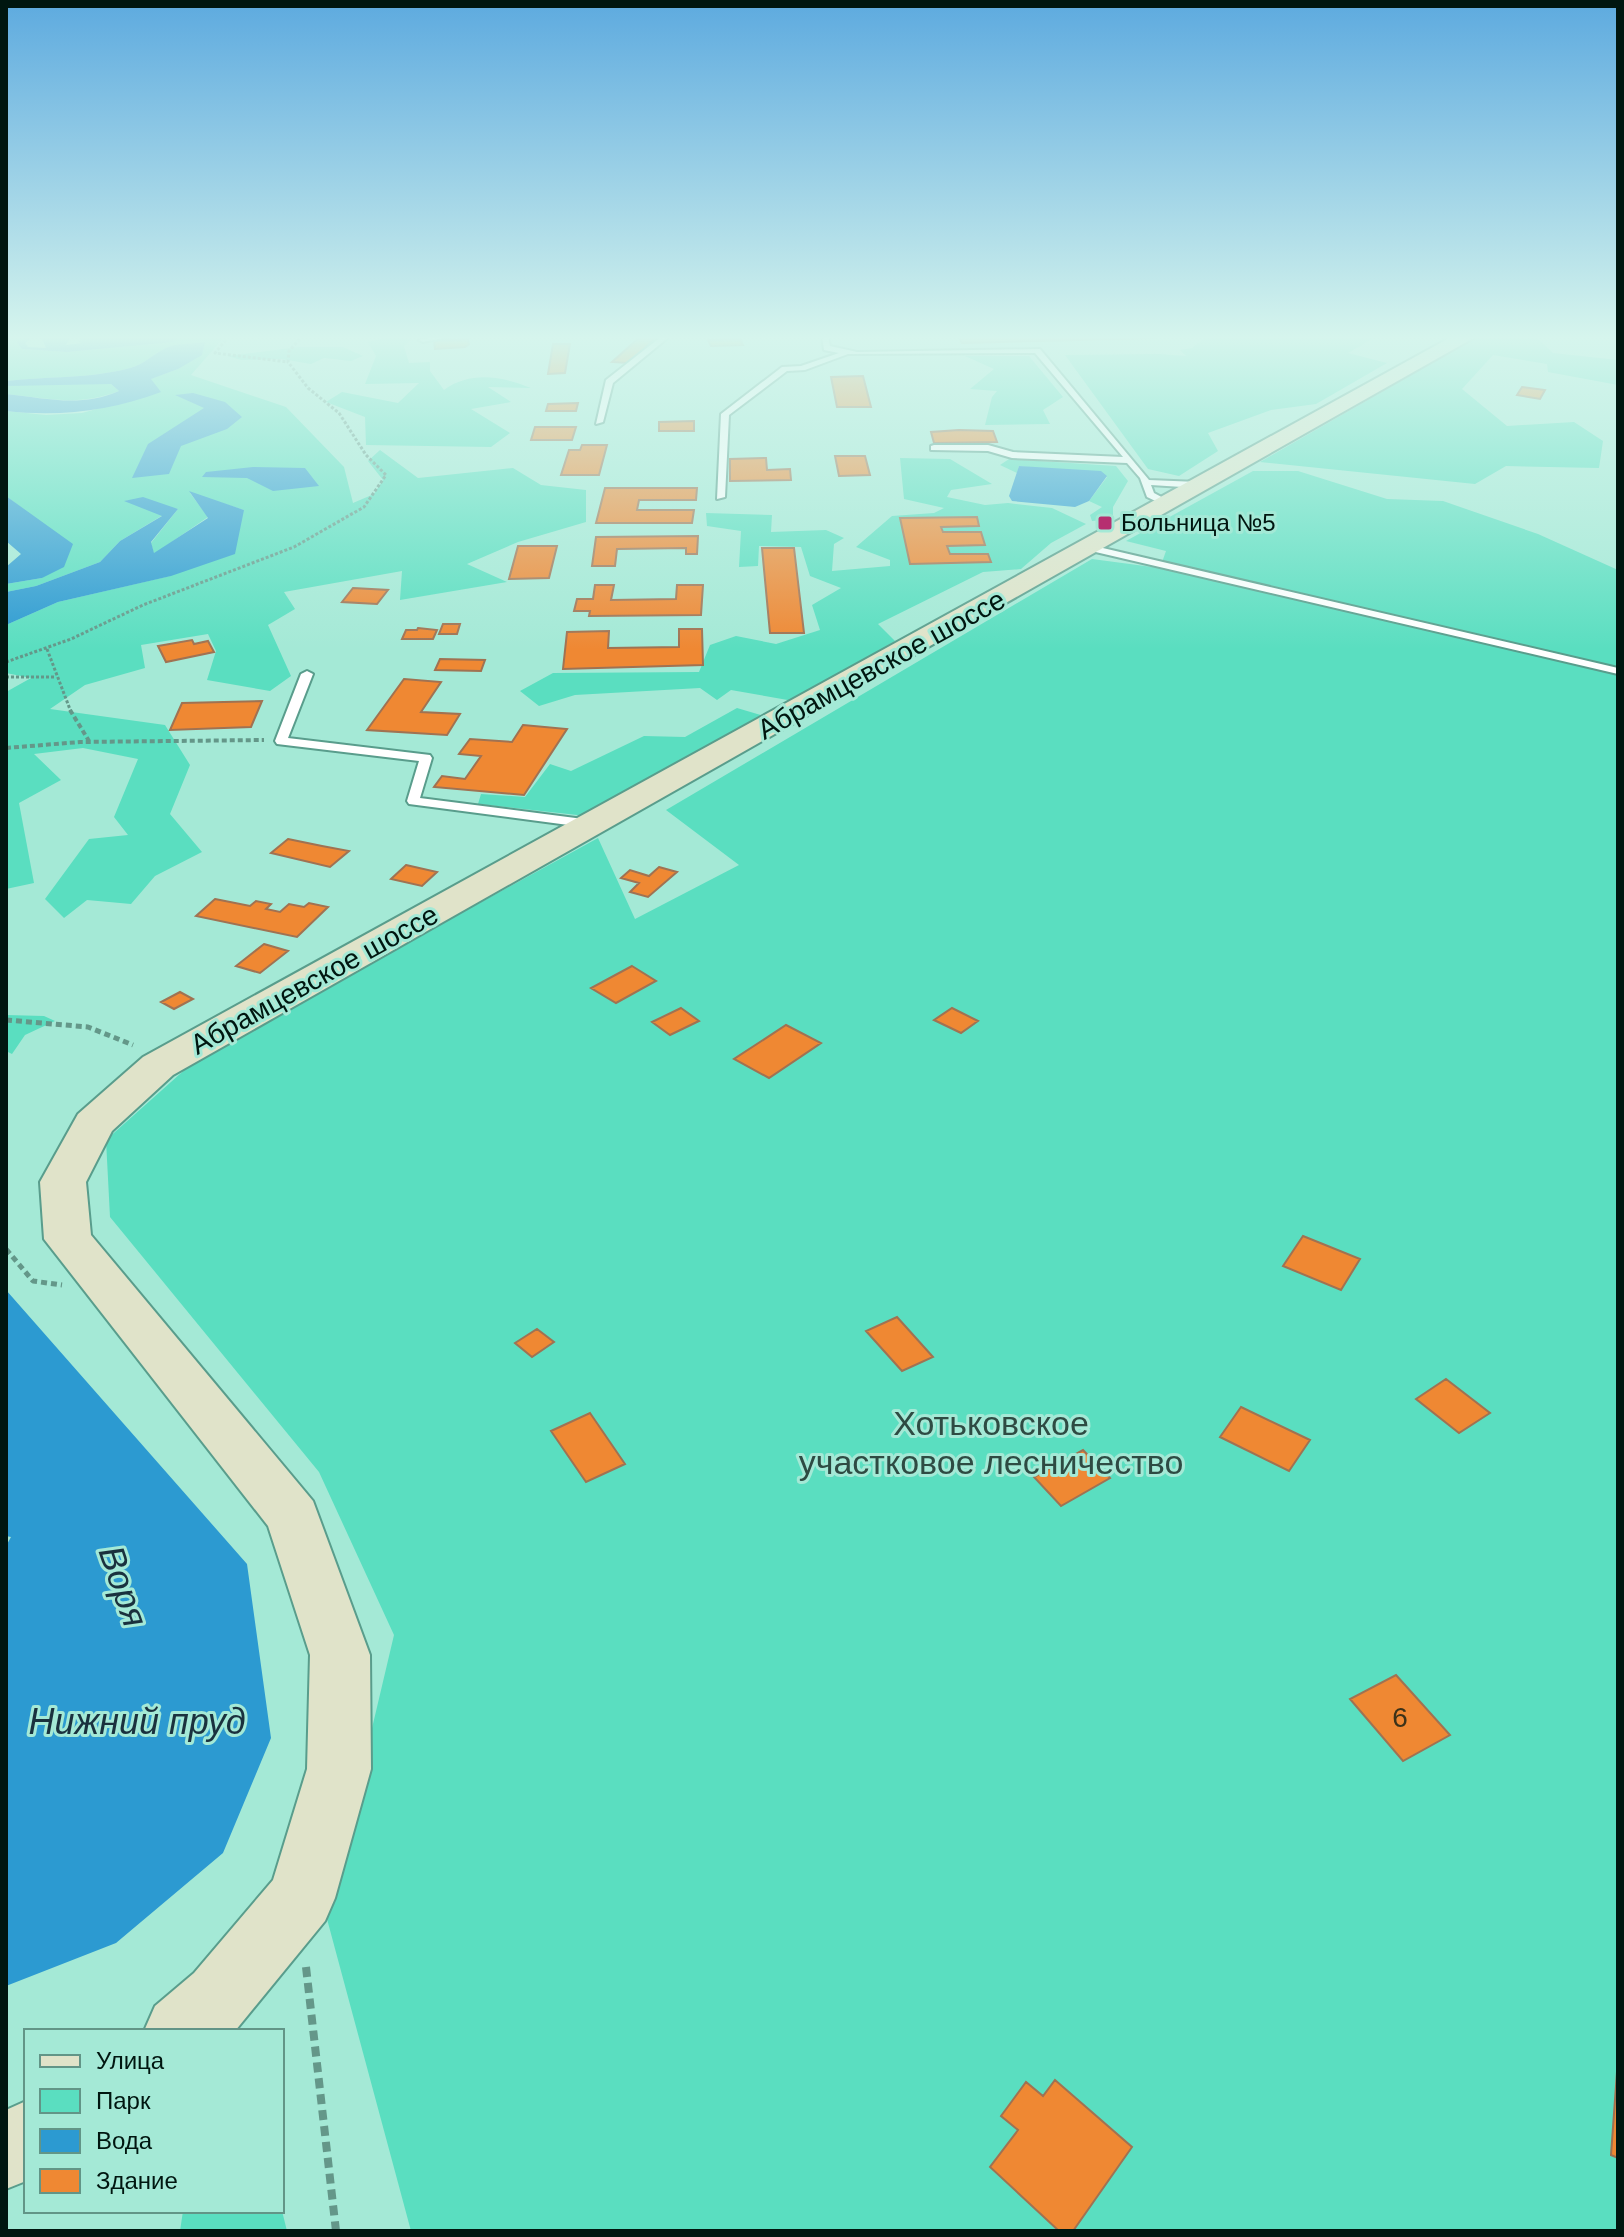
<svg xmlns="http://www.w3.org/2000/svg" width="1624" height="2237" viewBox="0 0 1624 2237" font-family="Arial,sans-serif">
<rect width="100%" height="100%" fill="#a4e9d6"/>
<path fill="#5adec0" d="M15 336 26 339 22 349 67 352 173 342 181 336H225L191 375 286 407 344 467 353 503 374 494 383 480 368 461 380 450 418 478 513 468 541 485 586 490V522L518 542 467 564 507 582 400 600 402 571 284 592 295 609 268 625 291 676 270 691 207 680 216 651 208 634 141 645 145 668 85 685 50 709 165 725 190 765 170 814 202 852 155 876 131 904 87 900 64 918 45 899 89 839 128 835 114 817 138 759 83 748 34 754 61 780 19 803 34 883 6 889V692L31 678 6 673V625L58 602 170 576 244 510 190 493 208 517 154 554 151 543 178 509 126 500 163 515 120 541 100 562 36 586 6 592V584L42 578 64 540 6 496V411L46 415 82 413 111 405 150 379 178 369 205 343C195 343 177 343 168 347 154 353 145 364 130 368 89 379 48 376 6 381V337Z
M394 336 411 340 404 346 409 363 430 362V371L444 390C470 371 502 376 531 388L488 387 511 402 471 409 510 433 491 447 366 445 365 417 326 402 342 392 398 403 419 383 365 384 376 356 368 342Z
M1207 336H1377L1348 353 1387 363 1316 404 1271 410 1208 433 1218 451 1179 476 1148 469 1065 355 1159 354 1186 356 1180 350 1192 348Z
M1479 336H1535L1553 353 1618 360V385L1548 372 1547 364 1493 355 1462 389 1507 426 1574 422 1603 441 1599 468 1506 466 1475 484 1260 462Z
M298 347H343L363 356 351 361 324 358 311 364 281 359 241 360 228 356Z
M965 356H1029L1063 397 1043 410 1050 424 985 425 992 397 997 391 970 389 994 369Z
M25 384H111L119 391C76 407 49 398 6 394V386Z
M900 458 950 459 992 484 951 490 947 497 985 505 1008 503 1052 508 1086 524 1051 543 1021 569 983 572 878 624 895 641 799 702 731 690 717 700 700 688 575 695 539 706 520 691 553 673 699 672 710 645 736 636 776 644 820 630 812 605 841 588 810 576 801 547 759 546 758 566 739 567 741 531 707 526 706 513 772 515 771 532 826 530 844 538 834 544 832 571 890 566V560L856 547 892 516 934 513 944 508 904 499Z
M1009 459 1116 466 1128 481 1113 507V519L1092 521 1090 515 1102 507 1089 501 1107 477 1019 466 1017 473 1000 465Z
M1253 471H1298L1387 499 1443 501 1538 534 1618 570V2231H411L327 1919 394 1635 319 1472 110 1217 106 1140 199 1057 598 838 635 919 739 865 666 810 1092 559 1160 568 1166 551 1126 541Z
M737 708 767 717 595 817 478 804 481 794 525 797 550 764 571 771 644 736 685 737Z
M6 1015 44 1016 55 1021 25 1035 12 1054 6 1051Z
M183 2211H282L287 2231H180Z"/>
<path fill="#2c9ad1" d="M22 336H33L25 343 28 347 46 348 41 336H71L66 345 83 343 79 342 82 336H181L173 342 67 352 22 349 17 342 25 339Z
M205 342 202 355 178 369 151 379 161 392C111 411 59 417 6 411V394C46 398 80 408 119 391L111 384 6 386V381C48 376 89 379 130 368 145 364 154 353 168 347 178 343 194 344 205 342Z
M193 393 225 402 242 417 227 429 181 446 169 474 132 478 148 444 204 408 175 395Z
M1019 466 1101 471 1107 476 1089 501 1075 507 1012 501 1009 496Z
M253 467 305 468 319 486 273 491 247 478 202 477 206 472Z
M189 491 244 510 235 554 171 576 58 602 6 625V592L36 586 100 562 120 541 162 516 124 501 143 497 178 509 151 542 154 553 208 518Z
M6 496 73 544 64 567 42 578 6 584V567L21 554 6 541Z
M6 1290 247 1564 271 1738 223 1853 116 1943 6 1986V1546L11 1537 6 1536Z"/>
<path fill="#ef8833" stroke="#a07252" stroke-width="2" d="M641 336H658L628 363 612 362Z
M958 336H1153L1155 338 962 343Z
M468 339 469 344 465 347 435 349 434 341Z
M740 339 743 345 711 346 708 340Z
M553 344H570L565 373 548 374Z
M863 376 871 407H837L831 377Z
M1522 387 1545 390 1540 399 1517 395Z
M578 403 576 411H546L548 404Z
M694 421V431H659V422Z
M535 427H576L572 440H531Z
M959 430 993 431 997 442 934 443 931 432Z
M582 445H607L599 475H561L569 450H580Z
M835 456H865L870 475 839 476Z
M766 458 767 470 790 469 791 480 730 481V459Z
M605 488H697L696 500H639L637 510H694L692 523H596Z
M977 517 979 526 941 527 943 532H981L985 545 947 546 950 554H988L991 562 910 564 900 518Z
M698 536 697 554H686V548L617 549 615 566H592L596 537Z
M518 546H557L549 578 509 579Z
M762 548H794L804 633H770Z
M595 585H614L611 600 676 599 677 585H703L701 615 589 616 590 611H574L577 599H593Z
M353 588 388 590 377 604 342 602Z
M443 624H460L457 634H439Z
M418 628 437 630 433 639H402L406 630H417Z
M679 629H702L703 665 563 669 567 632 609 631 608 648 679 647Z
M192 640 194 644 208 641 214 652 166 662 158 646Z
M440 659 485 660 481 671 435 670Z
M404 679 441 682 421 712 460 714 447 735 367 730Z
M262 701 251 727 170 730 182 703Z
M523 725 567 729 524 795 434 787 442 776 465 779 481 756 459 754 470 739 512 742Z
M288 839 322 846 349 851 330 867 271 853Z
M406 865 437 872 422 886 391 879Z
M659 867 677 872 648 897 630 892 639 883 621 878 630 870 649 876Z
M215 899 250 906 256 901 271 904 266 909 280 912 289 904 304 907 309 903 328 907 297 937 196 916Z
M264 944 288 951 260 973 236 966Z
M632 966 656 981 616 1003 591 988Z
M180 992 193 999 174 1009 161 1002Z
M681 1008 699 1021 670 1035 652 1022Z
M952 1008 978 1021 961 1033 934 1020Z
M786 1025 821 1043 769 1078 734 1059Z
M1303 1236 1360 1259 1341 1290 1283 1266Z
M897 1317 933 1357 902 1371 866 1331Z
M537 1329 554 1342 532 1357 515 1343Z
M1446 1379 1490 1413 1459 1433 1416 1399Z
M1241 1407 1310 1440 1289 1471 1220 1437Z
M590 1413 625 1464 586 1482 551 1431Z
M1083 1450 1110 1478 1061 1506 1034 1477Z
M1396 1675 1450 1735 1403 1761 1350 1699Z
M1617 2072H1618V2158L1611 2155Z
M1055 2080 1132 2147 1073 2231H1059L990 2167 1018 2130 1001 2116 1026 2082 1043 2096Z"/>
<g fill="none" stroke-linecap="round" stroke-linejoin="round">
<g stroke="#599d8c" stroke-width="4">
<path id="lane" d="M438 336H453L423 342 419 340Z
M662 336H670L613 383 603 422 596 424 606 380Z
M822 336H828L830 346 857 352 1040 349 1149 480 1198 482 1202 485 1198 488 1151 485 1154 493 1169 501 1171 503 1166 506 1147 497 1140 478 1127 463 1012 458 988 451 931 450V446L934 445H988L1013 452 1123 457 1035 353 848 354 805 370 787 371 729 415 725 497 717 499 721 414 782 367 801 366 839 353 824 350Z
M1090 545 1618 668V674L1087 550V546Z
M307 671 313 674 288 738 430 755 432 758 420 798 591 820 597 824 591 828 409 804 407 801 419 761 277 744 275 741 301 674Z"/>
</g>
<g stroke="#599d8c" stroke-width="4">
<path id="secondary" d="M1453 336H1477L173 1075 112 1131 86 1182 91 1235 313 1501 370 1655 371 1769 335 1898 325 1921 235 2031H144L155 2006 194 1973 273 1880 307 1769 310 1655 268 1526 44 1239 40 1182 78 1114 143 1057Z
M26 2101V2181L6 2189V2110Z"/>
</g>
<path stroke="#649789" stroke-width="3" stroke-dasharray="3 2" stroke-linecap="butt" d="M229 336 215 353 288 362
M47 649 71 712
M6 662 71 639 143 605 294 547 364 507 386 475 366 455 339 413 308 388 288 362 289 351 302 336
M6 677H55"/>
<path stroke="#649789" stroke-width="4" stroke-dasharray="5 3" stroke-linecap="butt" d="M70 710 89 741
M6 748 80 742 264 740"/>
<path stroke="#649789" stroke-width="5" stroke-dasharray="6 4" stroke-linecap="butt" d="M6 1020 88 1027 133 1045
M6 1249 33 1281 62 1285"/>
<path stroke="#649789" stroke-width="8" stroke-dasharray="10 6" stroke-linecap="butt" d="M306 1967 336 2231"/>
<use href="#lane" fill="#fff" fill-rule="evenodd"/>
<use href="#secondary" fill="#e0e3c9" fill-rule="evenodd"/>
</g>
<linearGradient id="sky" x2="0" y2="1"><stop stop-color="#5daadf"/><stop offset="0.52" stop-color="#d6f5ed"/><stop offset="1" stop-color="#d6f5ed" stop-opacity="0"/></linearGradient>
<rect width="1624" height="649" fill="url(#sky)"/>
<rect fill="#b62f70" stroke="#a4e9d6" stroke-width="3" x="1097" y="515" width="16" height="16" rx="4"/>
<g text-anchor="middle" stroke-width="6" stroke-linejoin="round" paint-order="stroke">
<g font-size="24" fill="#001610" stroke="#a4e9d6" text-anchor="start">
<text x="1121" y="531">Больница №5</text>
</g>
<g font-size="28" fill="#001610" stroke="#a4e9d6">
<text transform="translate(881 664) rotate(-29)" y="10">Абрамцевское шоссе</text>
<text transform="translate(314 979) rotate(-29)" y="10">Абрамцевское шоссе</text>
</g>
<g font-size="28" fill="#3c3219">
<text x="1400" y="1727">6</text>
</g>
<g font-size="34" fill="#2e4b43" stroke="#a4e9d6">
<text x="991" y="1435">Хотьковское<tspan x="991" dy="39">участковое лесничество</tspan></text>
</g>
<g font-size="36" font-style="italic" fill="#1a313e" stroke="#a4e9d6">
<text transform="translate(124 1586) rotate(71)" y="13">Воря</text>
<text x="137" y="1734">Нижний пруд</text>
</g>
</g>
<rect width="1624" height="2237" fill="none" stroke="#001610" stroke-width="16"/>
<rect x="24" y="2029" width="260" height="184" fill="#a4e9d6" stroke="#629587" stroke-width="2"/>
<rect x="40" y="2055" width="40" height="12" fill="#e0e3c9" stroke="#629587" stroke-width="2"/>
<text x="96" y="2069" font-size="24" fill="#001610">Улица</text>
<rect x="40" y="2089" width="40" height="24" fill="#5adec0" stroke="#629587" stroke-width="2"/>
<text x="96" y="2109" font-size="24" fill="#001610">Парк</text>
<rect x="40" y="2129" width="40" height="24" fill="#2c9ad1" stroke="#629587" stroke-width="2"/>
<text x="96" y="2149" font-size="24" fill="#001610">Вода</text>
<rect x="40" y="2169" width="40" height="24" fill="#ef8833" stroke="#629587" stroke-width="2"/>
<text x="96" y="2189" font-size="24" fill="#001610">Здание</text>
</svg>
